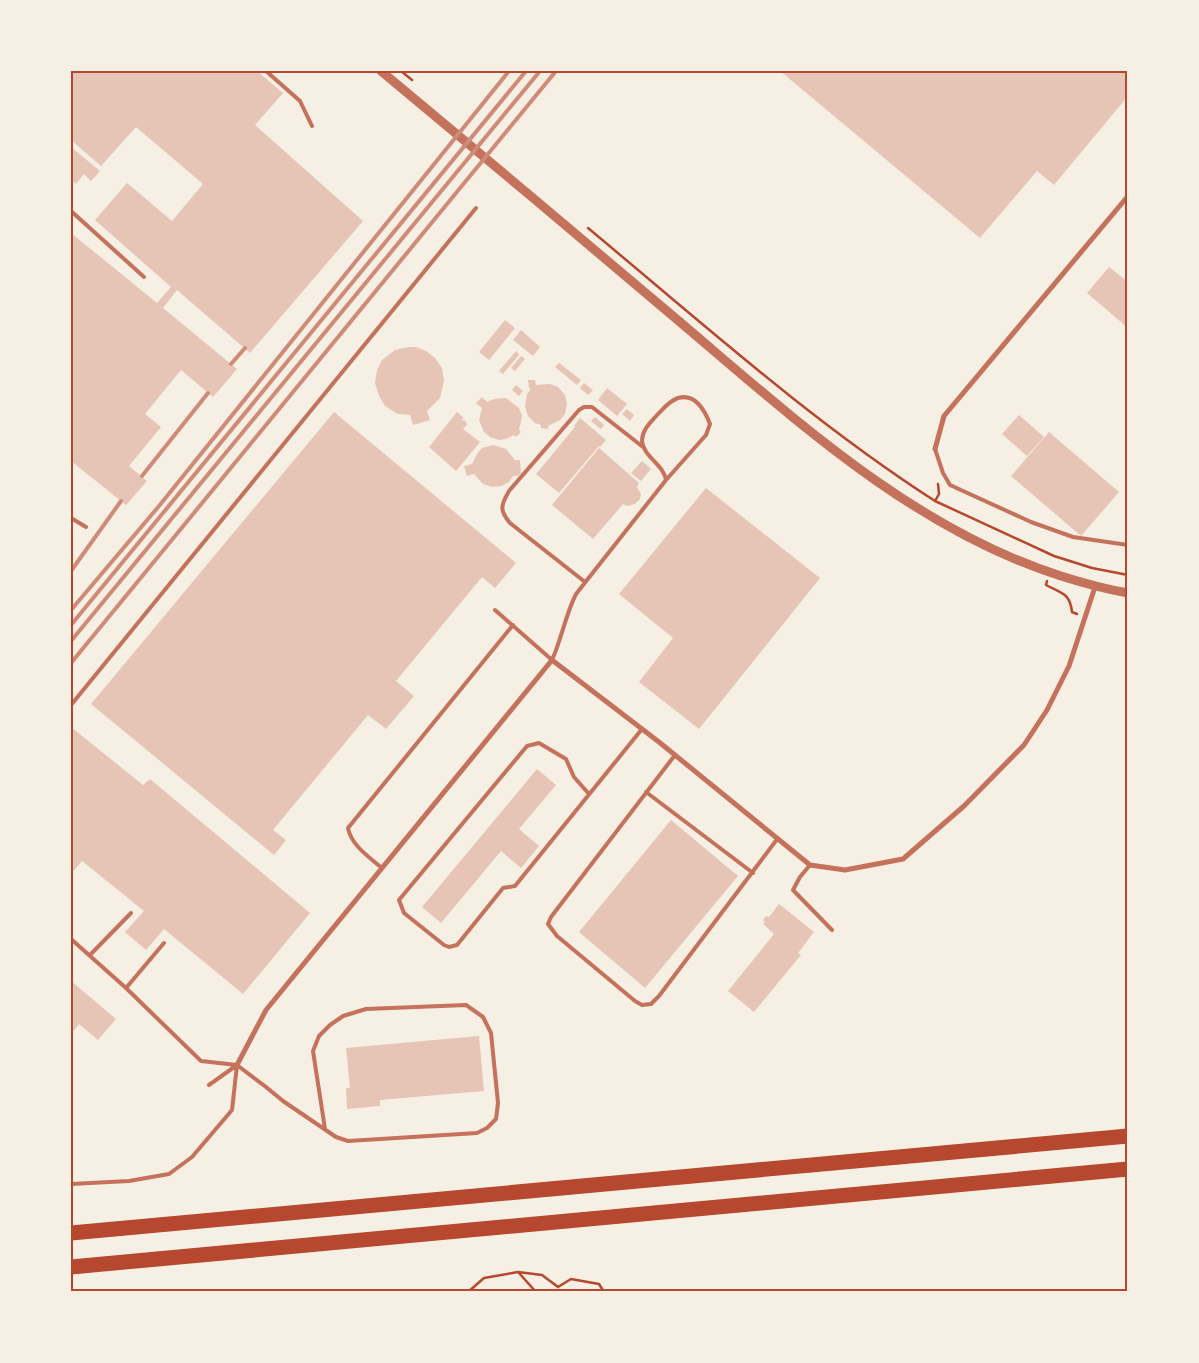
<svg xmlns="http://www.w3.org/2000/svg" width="1199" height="1363" viewBox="0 0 1199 1363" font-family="'Asap Condensed',sans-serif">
<rect width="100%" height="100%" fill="#f6efe4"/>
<path fill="#e6c5b7" d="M71 71H257L283 93 255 125 363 221 250 353 177 290 163 308 237 369 213 397 181 370 145 414 161 427 129 466 147 481 126 505 71 461V233L157 303 171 287 95 220 127 183 172 221 203 184 136 127 101 166 71 140Z
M780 71H1128V96L1054 185 1037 171 980 238Z
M71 147 100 171 91 181 84 174 76 184 71 180Z
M1109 267 1128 282V328L1087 293Z
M505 320 515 328 489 360 479 352Z
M521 330 540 347 533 356 513 340Z
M408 347H416L426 351 435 358 442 368 444 381 440 398 427 411 430 420 413 425 410 415 398 414 385 406 379 396 375 383 377 370 382 360 395 350Z
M516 351 519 355 503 374 499 371Z
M521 356 525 359 515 371 511 368Z
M559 363 581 380 577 385 555 367Z
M528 380H535L536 385 550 384 558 387 565 395 567 404 565 414 560 420 548 426V429L541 428V425L535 423 528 416 525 406 527 394 531 389 529 388Z
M584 383 593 390 588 395 580 388Z
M516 385 523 391 519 396 512 390Z
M607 388 627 404 617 416 598 400Z
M482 397 487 402 494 399 506 398 519 408 522 416 519 430 521 432 516 437 514 435 506 439 499 440 490 437 484 432 479 420 482 408 476 403Z
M627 409 634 415 630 421 622 414Z
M334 412 516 563 495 588 482 577 396 681 414 696 386 729 368 715 273 830 286 840 274 855 91 704Z
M457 412 464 418 461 420 466 421 467 425 463 429 480 442 456 471 429 447Z
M1019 415 1044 437 1027 456 1002 434Z
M595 417 604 425 601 429 591 421Z
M580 418 606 440 600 447 599 446 559 493 536 474 575 427 574 426Z
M1049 432 1119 492 1081 536 1011 476Z
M493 445 506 449 515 460H520L521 473 518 476H513L509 482 501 486 492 487 483 484 474 474 467 476 464 466 472 464 477 454 482 448Z
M599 448 639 483 637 487 641 494 640 499 635 504 627 506 623 504 593 539 552 505Z
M642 461 651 469 641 481 631 473Z
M706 488 820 578 699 729 639 682 673 638 619 594Z
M71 727 143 785 150 779 310 913 243 994 164 929 146 950 125 932 144 911 82 861 71 874Z
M537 769 556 785 519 829 539 846 521 868 501 851 441 923 422 907Z
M671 820 738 876 645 988 579 932Z
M779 904 814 932 798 953 801 955 754 1012 728 991 774 934 763 924 765 922 763 920 766 916 769 917Z
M71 981 116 1019 98 1040 79 1024 71 1034Z
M479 1036 484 1091 380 1100V1106L347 1109 346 1088H350L346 1048Z"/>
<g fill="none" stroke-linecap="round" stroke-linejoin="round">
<path stroke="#b5482f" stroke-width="2.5" d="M401 71 412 80
M588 228C701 322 811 421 935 501L1054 556 1092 568 1128 575
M935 501 939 494 938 484
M1047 581 1046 585C1061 593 1070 593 1072 612L1077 614
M519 1273 536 1292
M468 1292 484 1278 518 1272 542 1275 558 1287 571 1279 599 1284 604 1292"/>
<path stroke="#c5725c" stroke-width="4" d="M266 71 300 101 312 126
M71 211 144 277
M935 449 943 473 950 485 1031 522 1073 537 1128 545
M71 518 86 527
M585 582 510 523C499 510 501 505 509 491L579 410 584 407H592L643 447
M495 610 552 660C562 638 565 616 576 594L666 480C664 465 643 456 642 441 642 430 650 423 657 415 663 409 669 401 678 398 695 393 705 411 710 424L706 435 666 480
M71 705 476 208
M675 755 551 917 548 924 557 936 635 1001 642 1005 651 1004 659 996 778 838
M646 792 753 873
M589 794 574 777 566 759 539 743 527 746 399 900 404 913 444 945 449 947 457 945 503 888 515 886 642 729
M810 865 800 877 793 890 832 930
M382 868C369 857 351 845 348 828L513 625
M71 939 126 988 201 1061 237 1065 266 1087 283 1101 336 1137 348 1141 477 1133 487 1128 496 1119 498 1103 491 1033 483 1017 466 1005 366 1009 343 1016 330 1025 319 1036 313 1051 325 1129
M90 955 131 913
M126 988 164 943
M209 1085 237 1065
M71 1184 129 1181 169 1174 192 1157 232 1110 237 1065"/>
<path stroke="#c5725c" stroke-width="5" d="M935 449 944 416 1128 196
M237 1065 266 1010 552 660 659 742 810 865 845 870 903 859 964 806 1024 745 1047 710 1069 666 1095 587"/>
<path stroke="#c5725c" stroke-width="9" d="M381 71C475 149 568 227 661 306 783 408 906 527 1061 576 1083 583 1105 589 1128 593"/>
<path stroke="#b5482f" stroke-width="15" d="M71 1233 1128 1136
M71 1267 1128 1169"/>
<path stroke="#cf8b77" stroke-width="4" d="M231 364 245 348
M142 476 208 393
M71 571 121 501
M71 610 159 506 509 71
M71 625 526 71
M71 641 540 71
M71 663 556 71"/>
</g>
<rect width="1199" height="1363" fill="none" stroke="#f6efe4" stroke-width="145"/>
<rect x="72" y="72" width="1054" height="1218" fill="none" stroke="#b5482f" stroke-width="2"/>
</svg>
